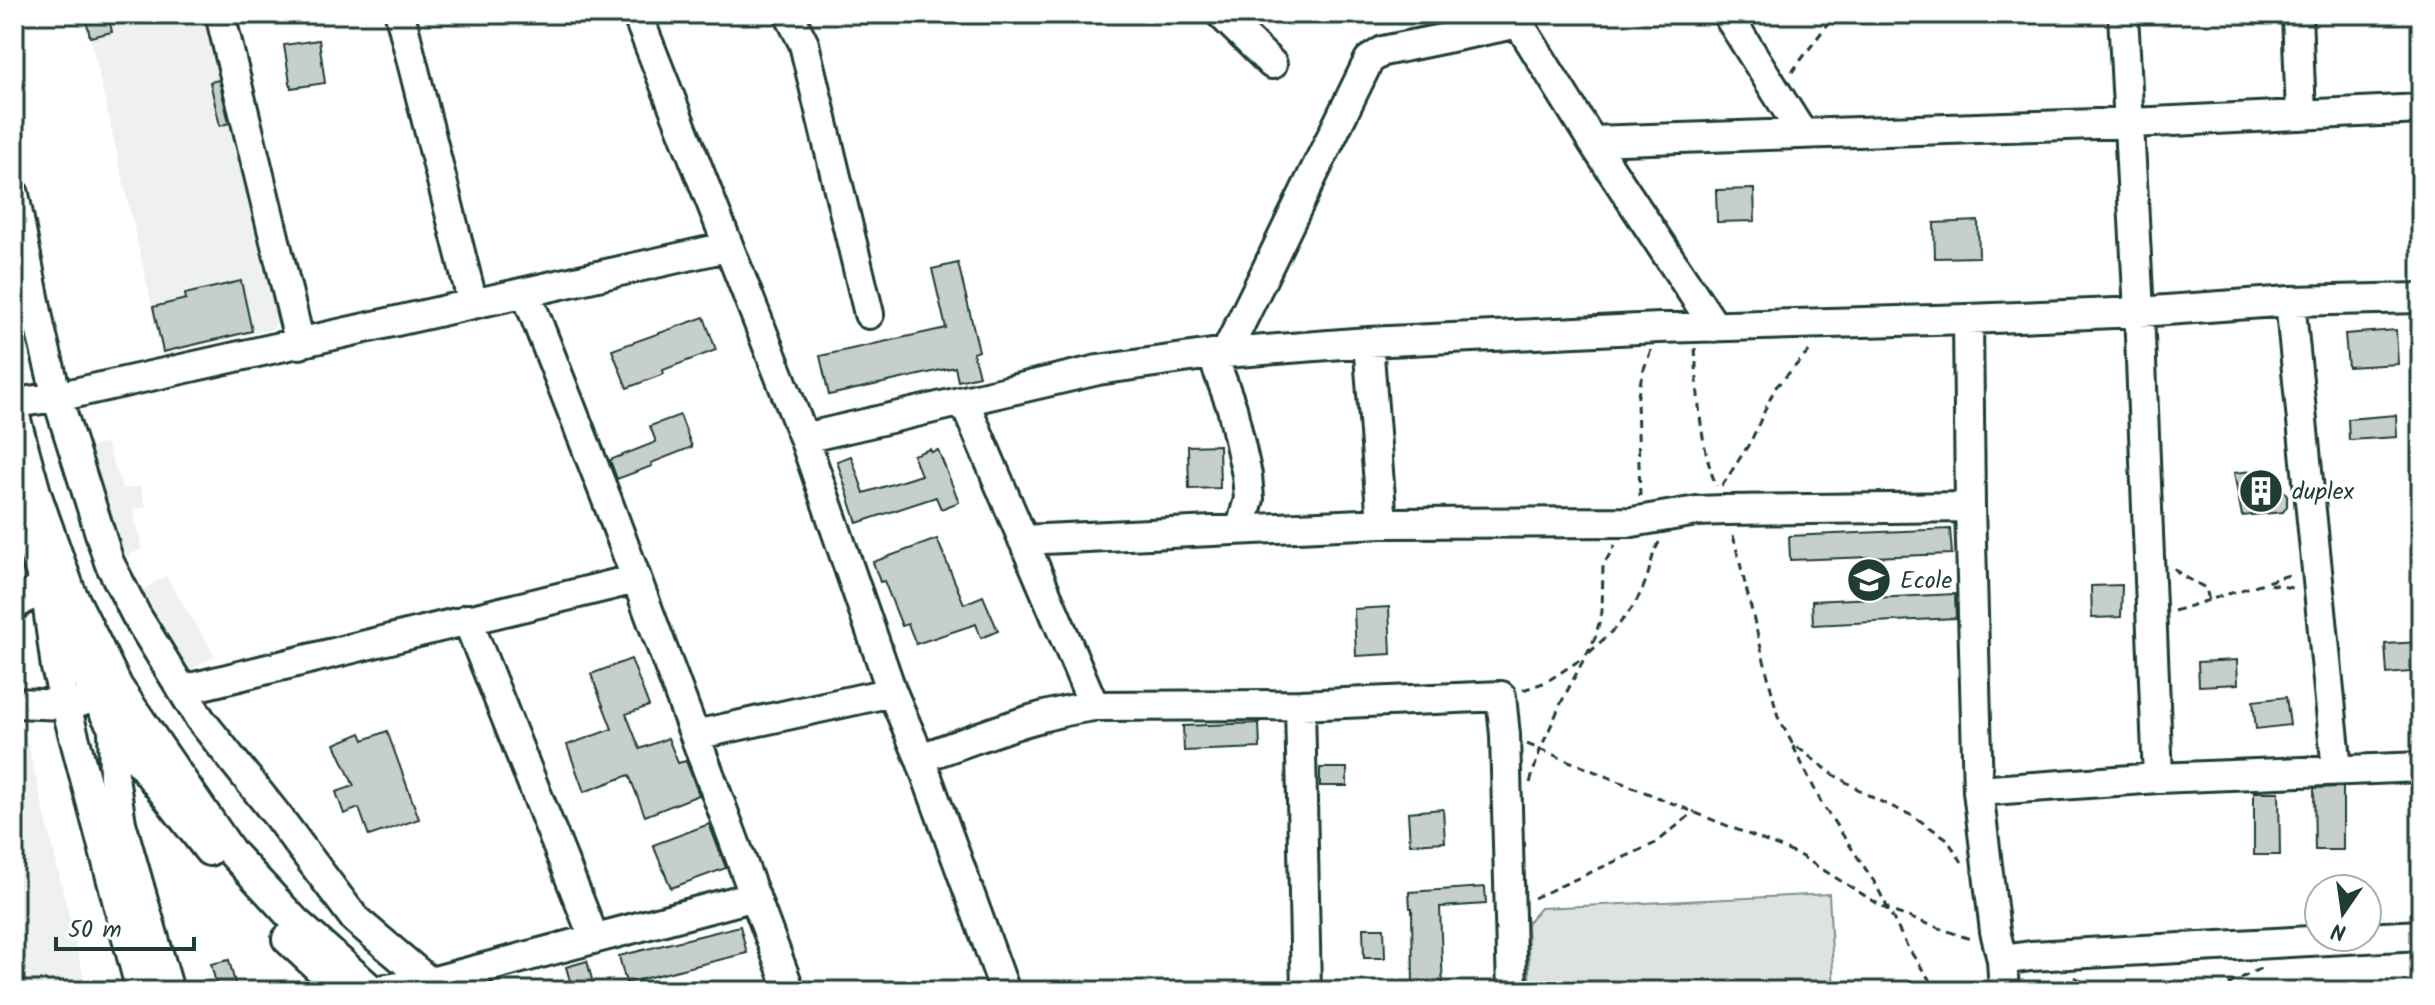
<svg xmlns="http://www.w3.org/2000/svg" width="2435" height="1005" viewBox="0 0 2435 1005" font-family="Kalam,sans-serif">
<rect width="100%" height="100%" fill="#fff"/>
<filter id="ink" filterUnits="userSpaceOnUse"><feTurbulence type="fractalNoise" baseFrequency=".0125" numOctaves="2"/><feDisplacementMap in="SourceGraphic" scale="16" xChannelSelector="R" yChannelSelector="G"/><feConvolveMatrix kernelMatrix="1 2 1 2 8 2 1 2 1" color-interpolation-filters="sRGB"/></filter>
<g filter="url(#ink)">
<path fill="#eef1f0" d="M85 14H213L284 313 272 329 163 354Z
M106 443 123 489 140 486 146 507 133 509 142 549 127 556 107 518 86 450Z
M166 576 215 656 190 670 142 590Z
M24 727 71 924 87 991H14V729Z"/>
<path fill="#dee3e2" stroke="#7e908b" stroke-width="2" d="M1829 894 1834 991H1530L1527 923 1540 908Z"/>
<path fill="#c7cfcc" stroke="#1f3d34" stroke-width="2" d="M85 14H108L112 32 90 37Z
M319 40 325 83 291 88 284 45Z
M219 80 229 123 220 126 210 82Z
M1754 189 1755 221 1717 222 1716 190Z
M1978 221 1979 257 1935 258 1934 223Z
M958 263 979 351 973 353 979 376 958 381 955 367 829 395 820 356 946 328 932 269Z
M241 281 252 331 163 352 153 307 186 299 185 294Z
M704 317 716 350 663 370 664 374 627 388 612 350Z
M2396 330 2398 364 2348 367 2345 334Z
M680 415 692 447 651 463 652 466 617 479 610 460 656 442 650 426Z
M2396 415 2397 437 2349 440 2348 419Z
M1219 445 1220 488 1189 489 1188 446Z
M930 449 931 452 938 450 959 502 941 509 936 497 857 523 837 461 851 456 864 493 921 475 913 455Z
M2263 470 2268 487H2281L2287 495V506L2283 512 2242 516 2234 473Z
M1950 529 1952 554 1790 560 1789 536Z
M937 539 964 604 983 596 998 631 981 638 976 624 916 644 908 624 902 626 884 581 880 582 873 562Z
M2122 585 2121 617 2092 618 2091 586Z
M1955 594 1956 618 1813 625 1812 601Z
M1389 607 1391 654 1356 656 1354 609Z
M2421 642V671L2387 674 2385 644Z
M631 659 649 706 626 714 640 749 668 738 678 763 686 761 699 795 645 816 629 775 584 792 567 745 612 729 591 674Z
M2237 660 2238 684 2199 686 2198 662Z
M2286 697 2290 725 2256 729 2253 701Z
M1259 723 1260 748 1184 751 1183 726Z
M387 731 419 819 369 836 359 808 344 814 336 792 354 786 335 744 361 733 364 740Z
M1320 768H1347V786H1320Z
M2343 787V850H2315L2314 788Z
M2254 792H2279L2280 855H2254Z
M1443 809 1445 842 1410 844 1408 812Z
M709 824 726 868 671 888 653 845Z
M1485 887 1486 904 1440 907 1443 991H1413L1412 908H1410L1409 892Z
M740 926 747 953 626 983 619 956Z
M1363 928H1384L1385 958H1364Z
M229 960 237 991H218L211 964Z
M587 961 594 987 573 991 566 967Z"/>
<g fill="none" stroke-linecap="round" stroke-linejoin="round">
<g stroke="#1f3d34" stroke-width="34">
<path id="minor" d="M220 14 300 344
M400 14 473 304
M637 14 804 438 892 692 920 758 1005 991
M789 14 804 44 869 314
M1221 14 1272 64
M1513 14 1592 141 1715 327
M1727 14 1802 133
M2123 14 2139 312 2158 778
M2297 14 2301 115
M1592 141 2153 122 2421 109
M14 194 40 328 57 397 109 562 136 615 200 719 279 818 355 919 440 991
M526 293 607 500 790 991
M2290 301 2337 770
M1968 319 1970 507 1978 791 1995 931 2002 960 2004 991
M1368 342 1382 523
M1212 354 1232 408 1247 475 1249 499 1241 528
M1225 355 1369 60 1383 51 1519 23
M964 401 1094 706
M14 403 57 397 727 247
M14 413 37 496 70 590 118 687 232 853 296 922 373 991
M804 438 1098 370 1212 354 1368 342 1659 328 1968 319 2139 312 2290 301 2421 298
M14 498 45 585 96 698 113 728 209 851
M1023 540 1382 523 1632 522 1697 511 1725 510 1970 507
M14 606 45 585 56 668 141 991
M467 619 594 938
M182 690 636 579
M14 703 66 705 81 702
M1300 705 1306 991
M117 725 113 728 114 777 121 823 169 991
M695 735 892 692
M920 758C977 739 1033 714 1094 706L1300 705 1501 696 1505 735 1512 991
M1978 791 2158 778 2421 767
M287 939 343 991
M2002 960 2031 956 2421 935
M373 991 431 982 755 896"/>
</g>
<path stroke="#1f3d34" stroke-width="3" stroke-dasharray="8 6" stroke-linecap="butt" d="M1792 72 1835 14
M1695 348C1698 397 1699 440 1716 486
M1722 486 1751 441 1775 388 1813 347
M1640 496 1637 401 1642 374 1651 350
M1733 535 1778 717 1792 743 1834 775 1875 799 1913 816 1946 838 1962 862
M2174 568 2182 576 2206 588 2209 601
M2270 584 2297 589
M2174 611 2292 574
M1589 653C1612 631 1633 614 1645 583 1651 569 1651 554 1660 541
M1523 690 1546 682 1583 658
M1527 744 1799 855 1888 910 1973 940
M1793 746 1822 804 1875 883 1908 948 1937 991
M1530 783 1540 750 1562 701 1595 638 1602 612 1603 566 1615 545
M1534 898 1656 843 1695 811
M2074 977 2101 991
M2216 991 2263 967"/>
<use href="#minor" stroke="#fff" stroke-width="28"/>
</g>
</g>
<defs>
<g id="building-disc" transform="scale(2.3)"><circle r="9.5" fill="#1f3d34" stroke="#fff"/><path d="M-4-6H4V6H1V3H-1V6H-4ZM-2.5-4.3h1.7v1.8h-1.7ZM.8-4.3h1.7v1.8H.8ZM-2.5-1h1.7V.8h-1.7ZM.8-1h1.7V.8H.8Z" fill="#fff"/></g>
<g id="school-disc" transform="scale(2.3)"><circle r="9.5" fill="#1f3d34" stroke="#fff"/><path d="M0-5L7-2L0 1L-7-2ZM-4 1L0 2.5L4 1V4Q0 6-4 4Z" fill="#fff"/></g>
</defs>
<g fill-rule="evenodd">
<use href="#building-disc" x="2261" y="491"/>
<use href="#school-disc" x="1869" y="580"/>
</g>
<g text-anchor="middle" stroke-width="6" stroke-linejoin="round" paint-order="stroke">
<g font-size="24" fill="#1f3d34" stroke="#fff" text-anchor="start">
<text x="2292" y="499">duplex</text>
<text x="1900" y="588">Ecole</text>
</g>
</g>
<rect width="2435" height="1005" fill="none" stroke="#fff" stroke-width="48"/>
<rect x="24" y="24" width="2387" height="957" fill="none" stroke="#1f3d34" stroke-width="3" filter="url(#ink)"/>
<g transform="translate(2343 913) rotate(193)"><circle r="38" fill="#ffffff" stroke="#a5b1ae" stroke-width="2"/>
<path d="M0-6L14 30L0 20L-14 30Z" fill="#1f3d34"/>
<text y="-12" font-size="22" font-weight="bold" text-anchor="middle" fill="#1f3d34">N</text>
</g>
<path d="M56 937v12h138v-12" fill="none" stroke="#1f3d34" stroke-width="4"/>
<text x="68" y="937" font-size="24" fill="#1f3d34" stroke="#ffffff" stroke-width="6" paint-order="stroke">50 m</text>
</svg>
